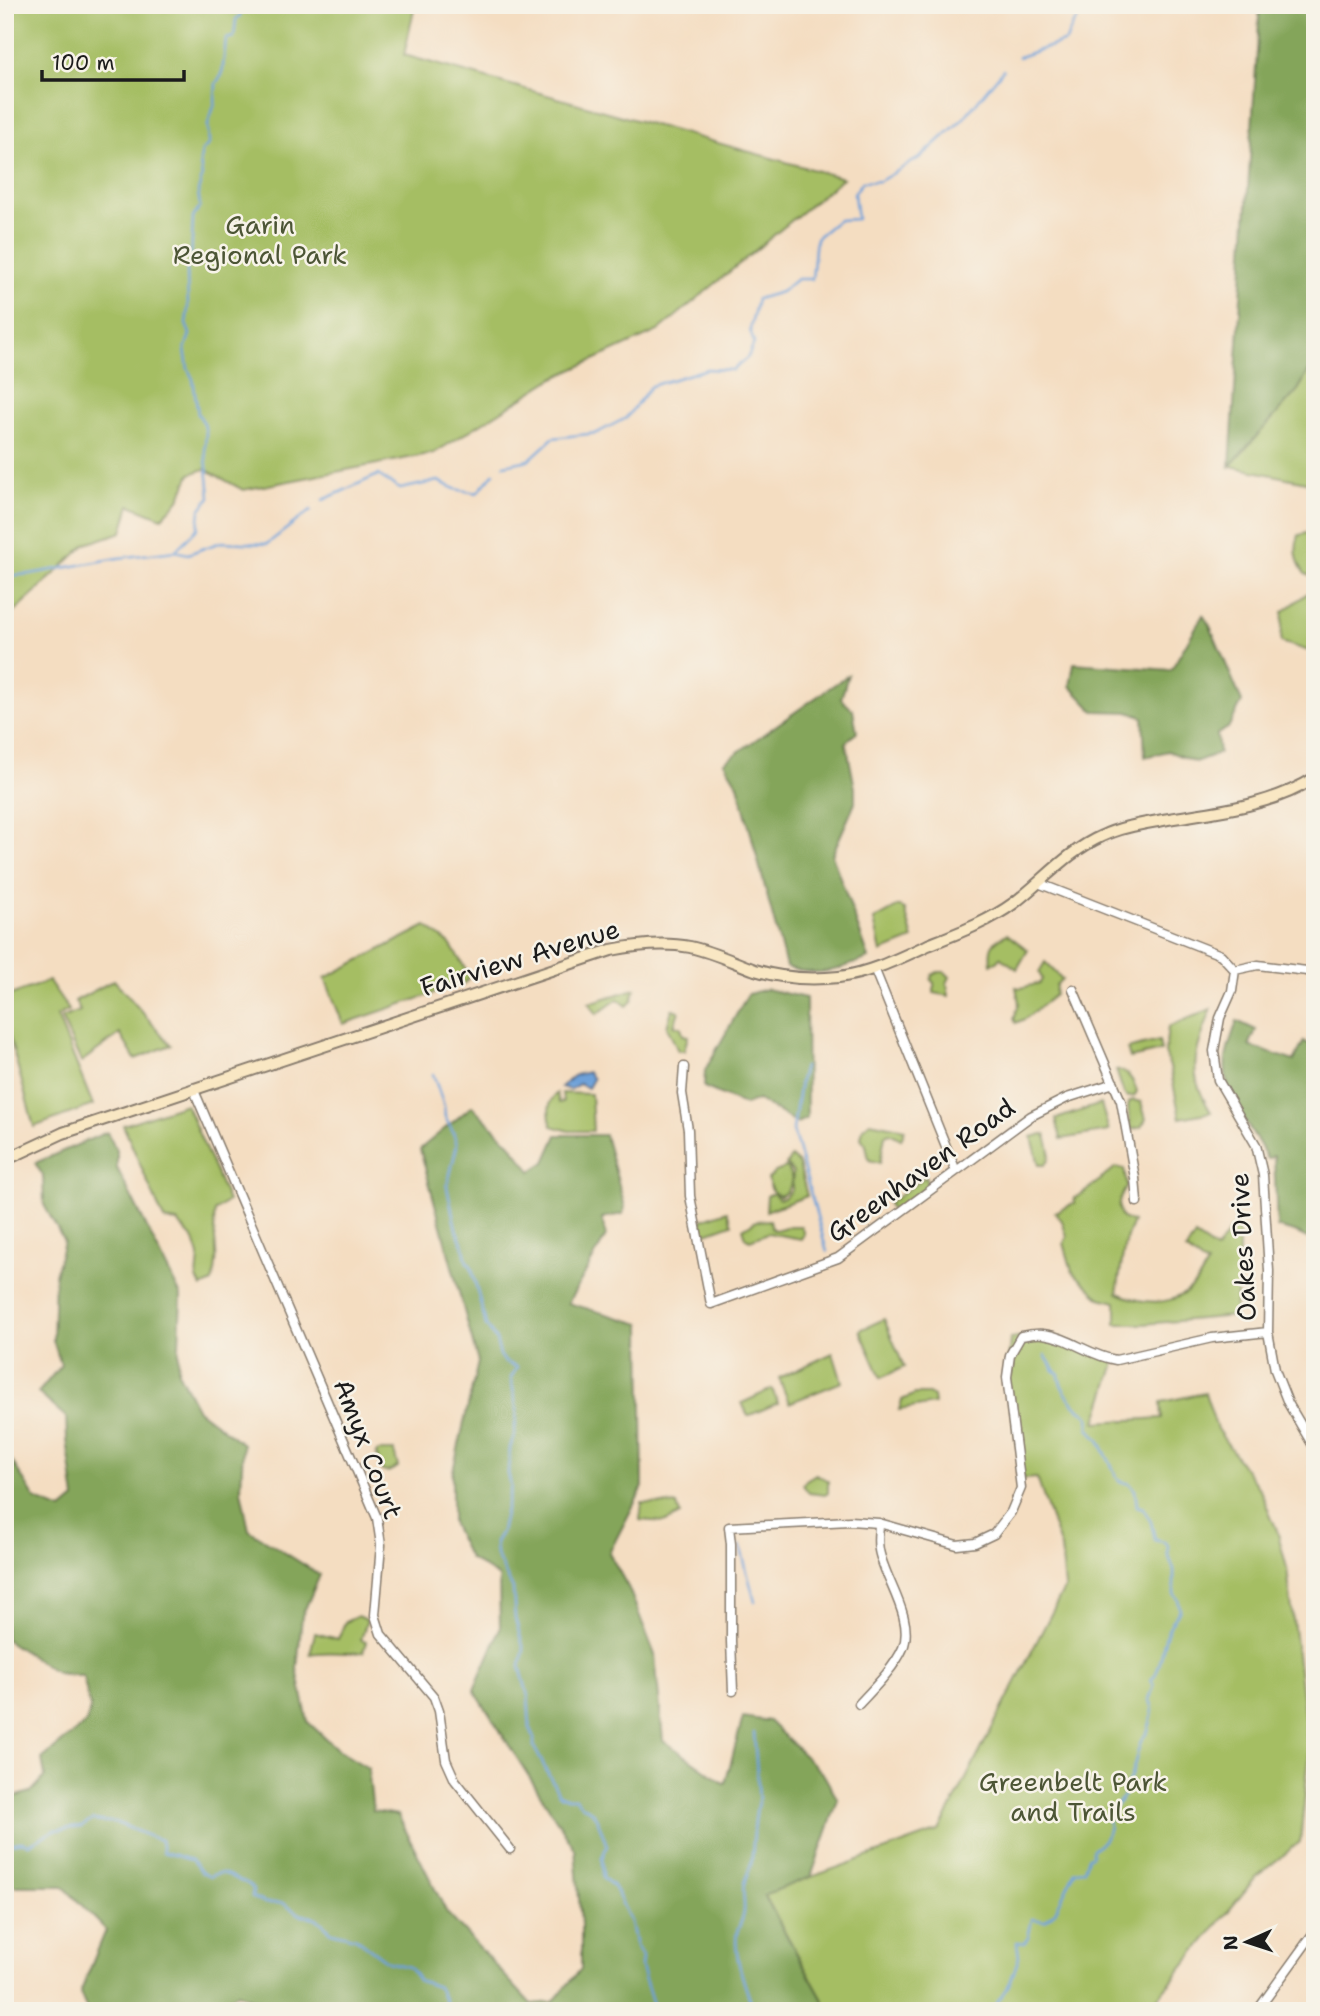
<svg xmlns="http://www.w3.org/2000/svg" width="1320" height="2016" viewBox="0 0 1320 2016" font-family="'Shantell Sans',sans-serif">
<rect width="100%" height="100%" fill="#f7f3e8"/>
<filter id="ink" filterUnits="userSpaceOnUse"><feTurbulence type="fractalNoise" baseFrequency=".0143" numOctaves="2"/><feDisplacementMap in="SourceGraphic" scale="14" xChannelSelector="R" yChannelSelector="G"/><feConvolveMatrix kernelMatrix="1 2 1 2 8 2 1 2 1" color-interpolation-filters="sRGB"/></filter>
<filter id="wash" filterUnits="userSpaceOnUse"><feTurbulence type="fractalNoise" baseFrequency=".00686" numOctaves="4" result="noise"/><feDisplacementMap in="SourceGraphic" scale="28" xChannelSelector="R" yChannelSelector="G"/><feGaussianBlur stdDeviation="1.57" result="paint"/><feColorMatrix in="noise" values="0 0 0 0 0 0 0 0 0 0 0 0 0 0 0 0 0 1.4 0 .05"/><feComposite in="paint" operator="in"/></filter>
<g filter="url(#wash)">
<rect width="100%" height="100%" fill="#f4ddc1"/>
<path fill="#a5be64" stroke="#606d40" stroke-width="2" d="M5 5H415L404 55 843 178 658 331 554 378 434 453 243 490 205 469 190 474 179 500 162 518 130 505 122 532 86 544 5 621Z
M1315 361V484L1230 466 1298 390Z
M1315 531V577L1305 574C1296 561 1294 550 1299 535Z
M1315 590V653L1281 642 1283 612 1306 594Z
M899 906 905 910 913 939 881 952 874 920Z
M426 926 450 944 470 976 465 983 343 1024 325 978Z
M1007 934 1028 950 1017 969 1000 957 997 962 991 964C989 947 991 942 1007 934Z
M1045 962 1062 979 1056 985 1055 995 1025 1019 1016 1023 1014 1019 1019 1003 1016 987 1021 988 1040 983 1042 979 1039 972Z
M938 972H945L950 977 947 983 949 996 934 993V983L931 980 932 975Z
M114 980 171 1045 135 1059 120 1034 81 1062 61 1018 80 1011 75 1001Z
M49 981 69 1010 57 1016 93 1105 34 1127 5 1020V997Z
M635 989 632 1001 627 1006 618 999 597 1014 589 1003Z
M672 1009 679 1011 674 1025 681 1027 683 1035 688 1036 684 1051H678L667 1027Z
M1211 1009C1197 1053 1184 1069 1211 1112L1180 1118 1170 1067 1165 1053 1168 1027Z
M1159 1041 1161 1051 1130 1058 1127 1049Z
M1116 1070C1128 1071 1133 1080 1137 1091L1135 1096 1128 1097 1124 1094Z
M557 1093 559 1103 563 1102 562 1093 591 1094 593 1131H569L552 1126C548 1115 547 1101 557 1093Z
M1133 1100 1141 1102 1146 1119 1141 1127 1131 1130 1128 1107 1129 1102Z
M186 1104 228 1201 215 1211C211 1239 222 1255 212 1282L202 1287 197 1279 199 1256 194 1240 177 1222 164 1220 123 1125Z
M1101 1104 1109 1131 1061 1139 1056 1119Z
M870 1122 905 1129 901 1139 890 1133 885 1135 880 1163 869 1160 866 1145 861 1138 863 1128Z
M1043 1134H1045C1049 1145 1054 1158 1044 1165H1039L1032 1137Z
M791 1157 799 1164 807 1196 766 1211 767 1196 773 1193 779 1199 784 1198 792 1190 793 1172 786 1165Z
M1116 1167 1124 1169 1127 1186C1120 1198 1115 1205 1122 1218L1133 1222 1125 1242 1117 1293C1155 1309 1190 1305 1207 1264L1203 1263 1186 1250 1195 1236 1216 1250 1232 1227 1239 1230V1280L1234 1316 1144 1324H1116V1302L1100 1298 1072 1271 1064 1243 1067 1237 1062 1221 1055 1212 1075 1203 1074 1198 1085 1192Z
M786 1168C796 1178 791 1191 780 1196L772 1191 768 1179 775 1172Z
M926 1176 927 1187 893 1212 888 1204Z
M727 1211 732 1224 704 1234 701 1220Z
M770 1220 772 1229 775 1230 790 1226H801L804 1234 801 1239 768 1233 750 1240 746 1238 743 1229 756 1221Z
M884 1319 904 1367 881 1378 860 1330Z
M1042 1334 1116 1360 1096 1422 1162 1418 1161 1402 1205 1393 1217 1429 1260 1490 1277 1530 1287 1568 1309 1756 1300 1842 1257 1876 1147 2011H829L764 1894 939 1831 1065 1587 1061 1548 1037 1478 1023 1479 1007 1377 1010 1339Z
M833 1353 842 1382 789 1403 779 1378Z
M772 1389 778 1403 748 1416 742 1403Z
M915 1394H929L933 1397 934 1404 899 1410 902 1400Z
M378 1451H394L398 1467 388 1472 382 1471 376 1453Z
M816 1474 828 1481V1493L825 1495 809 1493 803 1485 806 1480Z
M642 1503 677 1505 680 1515 666 1522 640 1520Z
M358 1616 367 1620 361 1640 366 1642 363 1652C344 1655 330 1650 310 1654L315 1633 338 1639 345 1622Z"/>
<path fill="#84a55a" stroke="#50603b" stroke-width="2" d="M1260 5H1315V361L1298 390 1230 466Z
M1203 615 1210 626 1242 702 1228 728 1217 734 1219 753 1195 762 1168 751 1145 757 1143 717 1128 712 1094 711 1070 686 1074 663 1171 670Z
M848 675 841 699 853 710 857 732 846 742 855 788V803L832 855 869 958C838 970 818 978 786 967L738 785 724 762Z
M766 989 806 998 807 1118 797 1123 758 1100 745 1105 704 1087 705 1070 748 994Z
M1237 1021 1256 1030 1249 1046 1294 1061 1304 1041 1315 1048V1242L1297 1233 1277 1227 1274 1156 1267 1159C1253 1126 1220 1097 1226 1058 1228 1046 1233 1033 1237 1021Z
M472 1106 510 1144 531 1171 545 1162 557 1135H605L625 1207 623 1214 602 1218 606 1236 568 1303 641 1324 643 1487 609 1553 629 1589 655 1655 663 1740 725 1784 743 1717 769 1721 824 1775 838 1800 811 1877 764 1895 829 2011H285L237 1993 209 2011 87 2010 80 1993 106 1930 63 1886H11L5 1889V1799L31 1792 45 1777 42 1759 87 1722 90 1708 83 1676 57 1673 5 1639V1462L12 1461 36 1500 62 1510 75 1499 67 1440 66 1417 38 1393 61 1365 53 1340 55 1275 64 1241 44 1205 43 1176 35 1163 107 1132 117 1151V1168L181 1296 178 1372 198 1410 243 1444 241 1490 249 1530 320 1575 302 1616 297 1669 308 1722 338 1750 368 1768 373 1811 398 1815 447 1913 531 2004 553 2002 581 1969V1925L575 1849 474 1690 500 1629 499 1577 469 1558 452 1523V1475L478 1362 420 1149Z"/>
<path fill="#6ea1d9" stroke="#455e7a" stroke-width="2" d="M588 1072 593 1079 588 1088 579 1084 570 1090 561 1087 575 1075Z"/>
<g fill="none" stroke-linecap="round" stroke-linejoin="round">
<path stroke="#6ea1d9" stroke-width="2.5" d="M1019 57 1066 41 1073 24 1091 5
M504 465 529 460 553 438 597 433 626 418 651 386 707 369 733 370 748 357 754 343 750 330 757 299 781 292 797 279H812L816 238 838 220 857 219 854 194 862 182 880 181 921 157 963 119 1003 70
M323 500 378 475 400 489 438 481 455 489 477 493 494 473
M175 551 198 528 200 510 210 497 205 448 206 433 204 423 198 414 193 379 188 369 185 349 190 334 186 324 188 308 187 269 191 260 193 218 200 206 198 191 202 178 200 161 202 151 209 144 208 124 215 103 216 83 222 75 226 39 234 37 236 19 240 16V5
M5 576 30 574 118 558 175 551 188 554 221 542 267 544 311 510
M804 1067 800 1081 793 1130 827 1252
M433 1074 444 1106 445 1117 453 1132 457 1145 447 1187 456 1229 463 1245 467 1262 471 1266 486 1325 496 1340 500 1355 505 1362 517 1367 511 1378 517 1412 514 1436 510 1448 508 1473 511 1486 501 1532 495 1542 496 1555 513 1589 515 1618 524 1650 520 1666 528 1696 530 1729 534 1738V1747L559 1794 568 1798H576C581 1807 587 1807 593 1813 600 1822 603 1836 607 1846L602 1858 603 1878 612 1885 618 1895 631 1922 636 1946 642 1956 641 1967 655 2011
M740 1545 755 1602
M5 1845 21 1842 29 1844 55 1830 81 1827 93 1820C101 1823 108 1820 116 1823 132 1828 145 1836 161 1840L163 1852 192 1860 202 1873 210 1877C221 1869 227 1875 238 1880 245 1883 248 1882 253 1889L252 1897 265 1903H283L299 1914 316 1918 332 1932 356 1938 388 1962 409 1967 418 1980 438 1987 445 2001V2011
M754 2011C746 1988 733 1956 737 1932 739 1925 744 1918 744 1911 745 1902 742 1892 744 1884 746 1875 752 1867 752 1858 753 1845 755 1808 759 1799L754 1733
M991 2011 1010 1983 1019 1957 1017 1942 1024 1943 1028 1938 1032 1919 1045 1921 1055 1912 1075 1871 1084 1870 1088 1857 1092 1856 1093 1849C1105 1841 1112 1830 1107 1816L1125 1795 1124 1791C1133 1777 1135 1760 1140 1744 1141 1738 1146 1736 1148 1730 1151 1721 1156 1707 1149 1700L1154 1685 1151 1680C1162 1669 1161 1650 1166 1636 1169 1626 1174 1618 1180 1610L1178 1599 1174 1594V1570L1168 1554V1546L1164 1542 1155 1540 1151 1522 1143 1508 1137 1506 1135 1490 1130 1484 1119 1481 1099 1440 1089 1428C1091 1409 1084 1416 1075 1405 1068 1396 1059 1386 1059 1374L1054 1370 1045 1355"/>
</g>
</g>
<g filter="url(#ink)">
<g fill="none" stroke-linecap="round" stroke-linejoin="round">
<g stroke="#887c6e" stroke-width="11">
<path id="street" d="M1038 883 1221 955 1235 970 1232 991 1220 1018 1214 1051 1218 1080 1256 1145 1263 1175 1269 1271 1268 1332 1275 1370 1288 1403 1315 1449
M874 968 956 1171
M1235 970 1258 965 1315 972
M1073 989 1121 1101 1135 1178 1137 1202
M684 1067 682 1093 688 1130 690 1196 711 1304 838 1258 1031 1116 1067 1098 1114 1083
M193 1088 377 1518 381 1545 375 1615 381 1634 434 1697 439 1711 446 1760 455 1780 510 1849
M733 1691 731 1641V1544L729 1527 850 1521 879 1523 957 1545 975 1543 994 1534 1011 1512 1021 1488 1007 1377 1010 1355 1021 1336C1028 1335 1036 1333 1043 1334 1069 1337 1090 1356 1116 1360L1212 1338 1268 1332
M859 1704C873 1689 895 1667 903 1648 915 1618 884 1579 879 1550 877 1541 879 1531 879 1523
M1257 2011 1315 1931"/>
</g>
<g stroke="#887c6e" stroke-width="14">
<path id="secondary" d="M5 1160 63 1133 611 950C637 945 664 942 690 947 713 952 733 962 755 970 781 978 811 980 839 977 870 973 900 958 928 945 958 933 988 922 1014 903 1043 881 1068 851 1102 836 1121 827 1142 824 1163 820 1216 811 1269 807 1315 778"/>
</g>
<use href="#street" stroke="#fff" stroke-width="8"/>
<use href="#secondary" stroke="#f9e7c3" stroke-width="10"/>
</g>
</g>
<g text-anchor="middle" stroke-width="5" stroke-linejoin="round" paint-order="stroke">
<g font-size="26" fill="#4c5535" stroke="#f7f3e8">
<text x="260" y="234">Garin<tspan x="260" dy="30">Regional Park</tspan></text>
<text x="1073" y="1791">Greenbelt Park<tspan x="1073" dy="30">and Trails</tspan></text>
</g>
<g font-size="26" fill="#1c1c1c" stroke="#f7f3e8">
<text transform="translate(520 958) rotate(-17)" y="9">Fairview Avenue</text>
<text transform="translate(921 1170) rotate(-36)" y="9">Greenhaven Road</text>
<text transform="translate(1243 1247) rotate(-93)" y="9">Oakes Drive</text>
<text transform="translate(368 1449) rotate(69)" y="9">Amyx Court</text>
</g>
</g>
<rect width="1320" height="2016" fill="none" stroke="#f7f3e8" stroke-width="28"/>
<g transform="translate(1247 1942) rotate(267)" stroke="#f7f3e8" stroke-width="5" paint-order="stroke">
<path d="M0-5L12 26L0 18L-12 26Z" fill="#1c1c1c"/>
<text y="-10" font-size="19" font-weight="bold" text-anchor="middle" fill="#1c1c1c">N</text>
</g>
<path d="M42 70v10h142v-10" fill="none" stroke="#1c1c1c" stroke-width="3.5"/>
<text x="52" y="70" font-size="21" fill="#1c1c1c" stroke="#f7f3e8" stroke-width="5" paint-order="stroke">100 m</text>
</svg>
